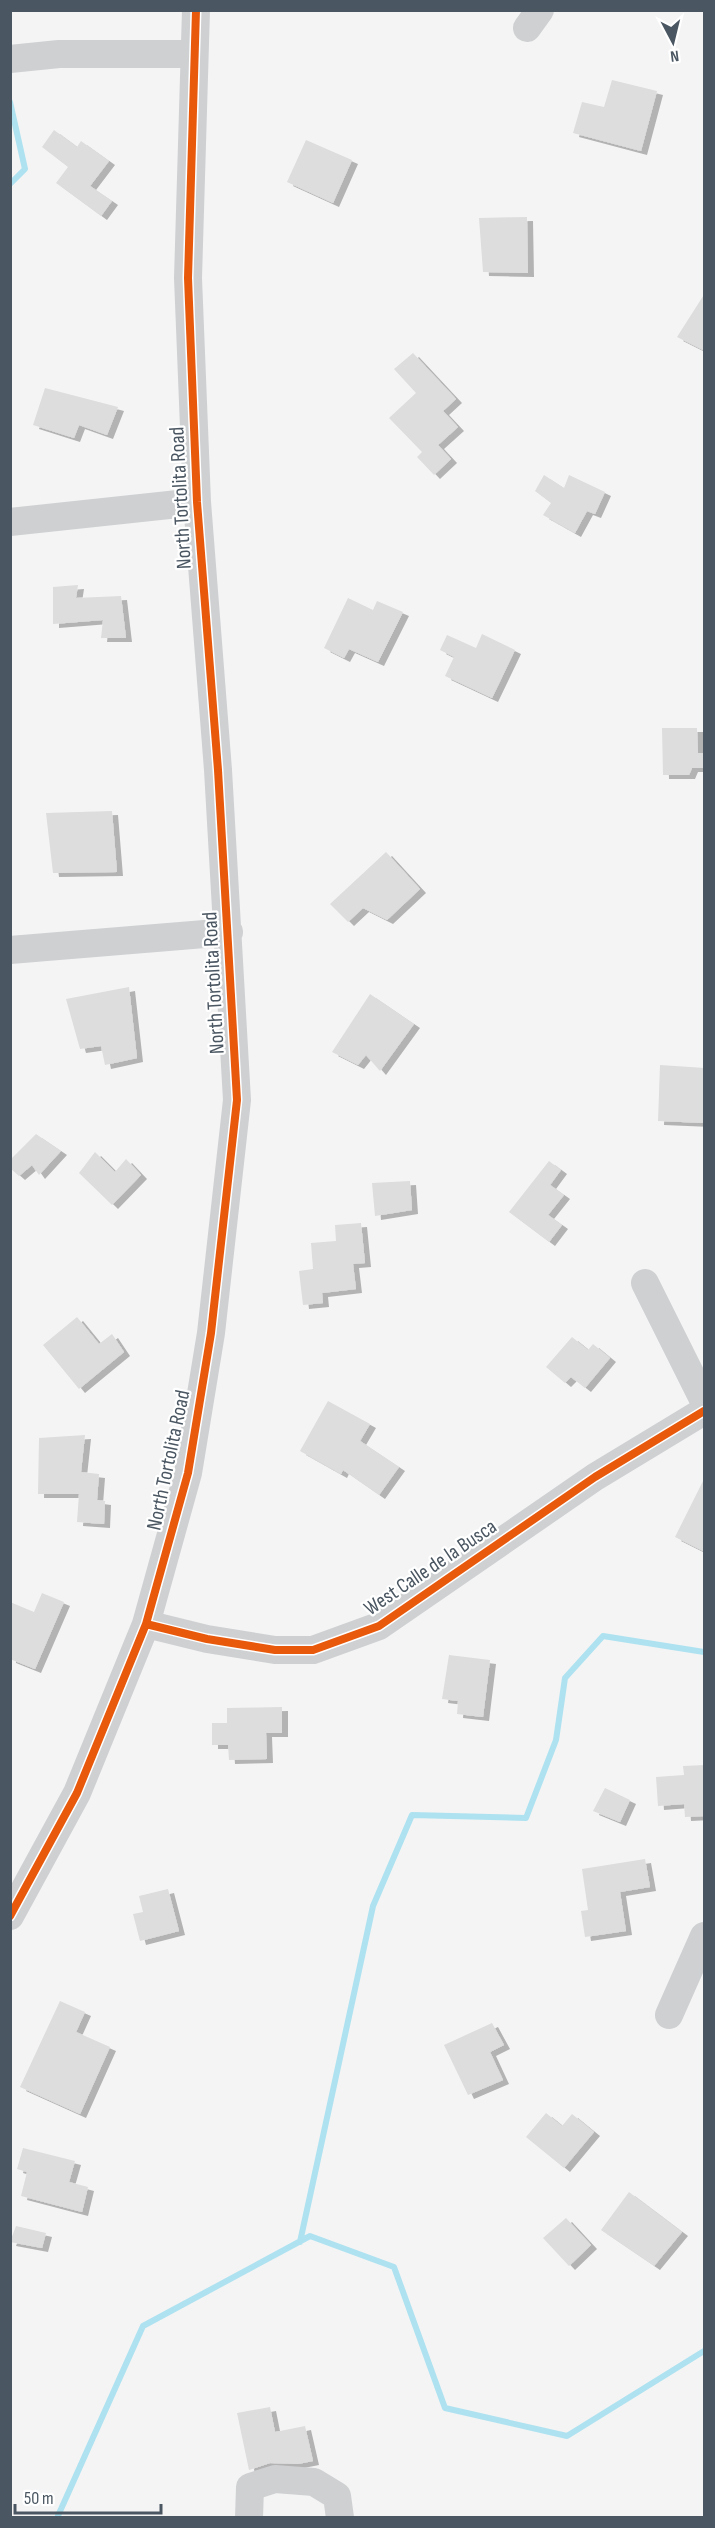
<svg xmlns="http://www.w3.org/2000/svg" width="715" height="2528" viewBox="0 0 715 2528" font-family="'Sofia Sans Condensed',sans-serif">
<defs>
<filter id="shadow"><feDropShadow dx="6" dy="4" stdDeviation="0" flood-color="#0004"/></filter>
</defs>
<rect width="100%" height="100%" fill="#f4f4f4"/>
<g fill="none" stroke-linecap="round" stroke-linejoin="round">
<path stroke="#aee2f0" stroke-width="6" d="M10 102 25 169 10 184
M300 2242 373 1906 412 1815 526 1818 556 1740 565 1678 603 1636 704 1652
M57 2518 143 2326 310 2236 394 2267 445 2408 567 2436 704 2351"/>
</g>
<path fill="#ddddde" filter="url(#shadow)" d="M612 80 657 91 641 151 573 133 582 102 604 107Z
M54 130 77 147 81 141 109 161 90 186 112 201 101 216 56 183 68 167 42 147Z
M306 140 352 160 333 203 287 182Z
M527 217 528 273 483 272 479 218Z
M705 293V351L677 337Z
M413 353 456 399 443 411 458 427 438 445 451 459 434 475 417 457 422 452 389 418 416 393 394 369Z
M45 388 118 407 107 435 79 425 74 438 33 425Z
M544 475 564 488 569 475 605 492 595 514 587 511 575 533 543 515 551 503 535 491Z
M78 585 76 598 121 596 126 638H101L103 620 53 624V587Z
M348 598 373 610 377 601 403 612 378 662 349 649 344 658 324 648Z
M482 634 515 650 492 698 445 676 454 657 440 650 447 635 476 648Z
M662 728H697L698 753H705V768H692L689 775H663Z
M112 811 117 872 53 873 46 813Z
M386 852 420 889 387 920 363 908 348 922 330 904Z
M129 987 137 1058 105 1065 101 1046 80 1049 66 999Z
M370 994 414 1024 380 1071 366 1055 358 1065 332 1052Z
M660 1065 705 1068V1123L658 1121Z
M36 1134 61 1151 39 1175 32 1165 19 1176 10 1168V1160Z
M95 1152 115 1172 126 1159 141 1175 112 1205 79 1173Z
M549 1161 561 1170 550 1185 564 1195 548 1215 562 1225 549 1242 509 1212Z
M410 1181 412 1210 375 1216 372 1183Z
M361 1223 365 1263 353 1264 356 1289 322 1293 323 1303 303 1305 299 1271 313 1269 311 1243 336 1241 335 1225Z
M77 1317 99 1344 112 1334 124 1352 79 1389 43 1345Z
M572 1337 588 1350 593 1344 610 1358 585 1388 571 1377 565 1383 546 1367Z
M328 1401 370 1424 360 1441 399 1467 379 1495 343 1470 341 1474 300 1451Z
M85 1435 81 1472 99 1474 97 1500 105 1501 104 1524 77 1522 79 1494H38L39 1438Z
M705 1477V1552L675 1537Z
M42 1593 64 1602 35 1669 10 1659V1602L34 1612Z
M449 1655 490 1660 483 1717 457 1714 458 1701 442 1699Z
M282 1707V1733H266L267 1759 229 1760 228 1745H212V1723H227V1708Z
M705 1765V1816L685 1817 684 1804 658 1806 656 1777 684 1775 683 1766Z
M605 1788 630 1800 620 1822 593 1811Z
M645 1859 650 1887 620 1892 626 1931 585 1937 581 1911 588 1910 582 1869Z
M168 1889 179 1931 140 1941 133 1914 143 1912 139 1896Z
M60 2001 85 2012 76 2032 110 2047 80 2114 20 2087Z
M492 2023 504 2045 490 2052 503 2080 468 2095 444 2045Z
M546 2113 562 2126 572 2114 594 2132 564 2168 526 2137Z
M23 2148 75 2161 69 2182 88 2187 82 2212 21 2196 27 2172 17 2169Z
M629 2192 682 2232 654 2266 601 2230Z
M566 2218 591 2245 569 2266 543 2238Z
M16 2226 46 2233 42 2248 10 2242Z
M270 2407 275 2432 305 2426 313 2461 298 2464 270 2463 249 2470 237 2413Z"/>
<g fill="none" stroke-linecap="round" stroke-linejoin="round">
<path stroke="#ced0d2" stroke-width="28" d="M527 28 540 10
M10 59 59 54H194
M10 522 197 502
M10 950 229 932
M645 1283 704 1401
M146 1624 207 1639 275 1650H313L379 1626 595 1477 704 1411
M10 1916 77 1793 146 1624 188 1473 211 1333 237 1100 218 770 197 502 188 278 196 10
M669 2015 704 1936
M249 2518 250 2487 275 2479 314 2482 337 2496 340 2518"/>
<g stroke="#fff" stroke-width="11">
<path id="cycleway" d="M146 1624 207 1639 275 1650H313L379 1626 595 1477 704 1411
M10 1916 77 1793 146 1624 188 1473 211 1333 237 1100 218 770 197 502 188 278 196 10"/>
</g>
<use href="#cycleway" stroke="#e8590c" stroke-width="8"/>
</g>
<g text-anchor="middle" stroke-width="4.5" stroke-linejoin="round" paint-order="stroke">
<g font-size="21" fill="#4a5661" stroke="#fff">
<text transform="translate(180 498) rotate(-93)" y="7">North Tortolita Road</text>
<text transform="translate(213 983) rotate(-93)" y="7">North Tortolita Road</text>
<text transform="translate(168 1460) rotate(-78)" y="7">North Tortolita Road</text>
<text transform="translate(430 1567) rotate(-34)" y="7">West Calle de la Busca</text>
</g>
</g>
<rect width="715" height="2528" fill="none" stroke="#4a5661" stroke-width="24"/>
<g transform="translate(673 42) rotate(173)" stroke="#ffffff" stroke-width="4.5" paint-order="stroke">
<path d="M0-4.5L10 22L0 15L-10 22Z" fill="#4a5661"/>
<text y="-9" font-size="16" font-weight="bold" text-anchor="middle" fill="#4a5661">N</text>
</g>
<path d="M15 2504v9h146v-9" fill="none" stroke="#4a5661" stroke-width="3"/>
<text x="24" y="2504" font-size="18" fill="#4a5661" stroke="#ffffff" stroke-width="4.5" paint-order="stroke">50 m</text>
</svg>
